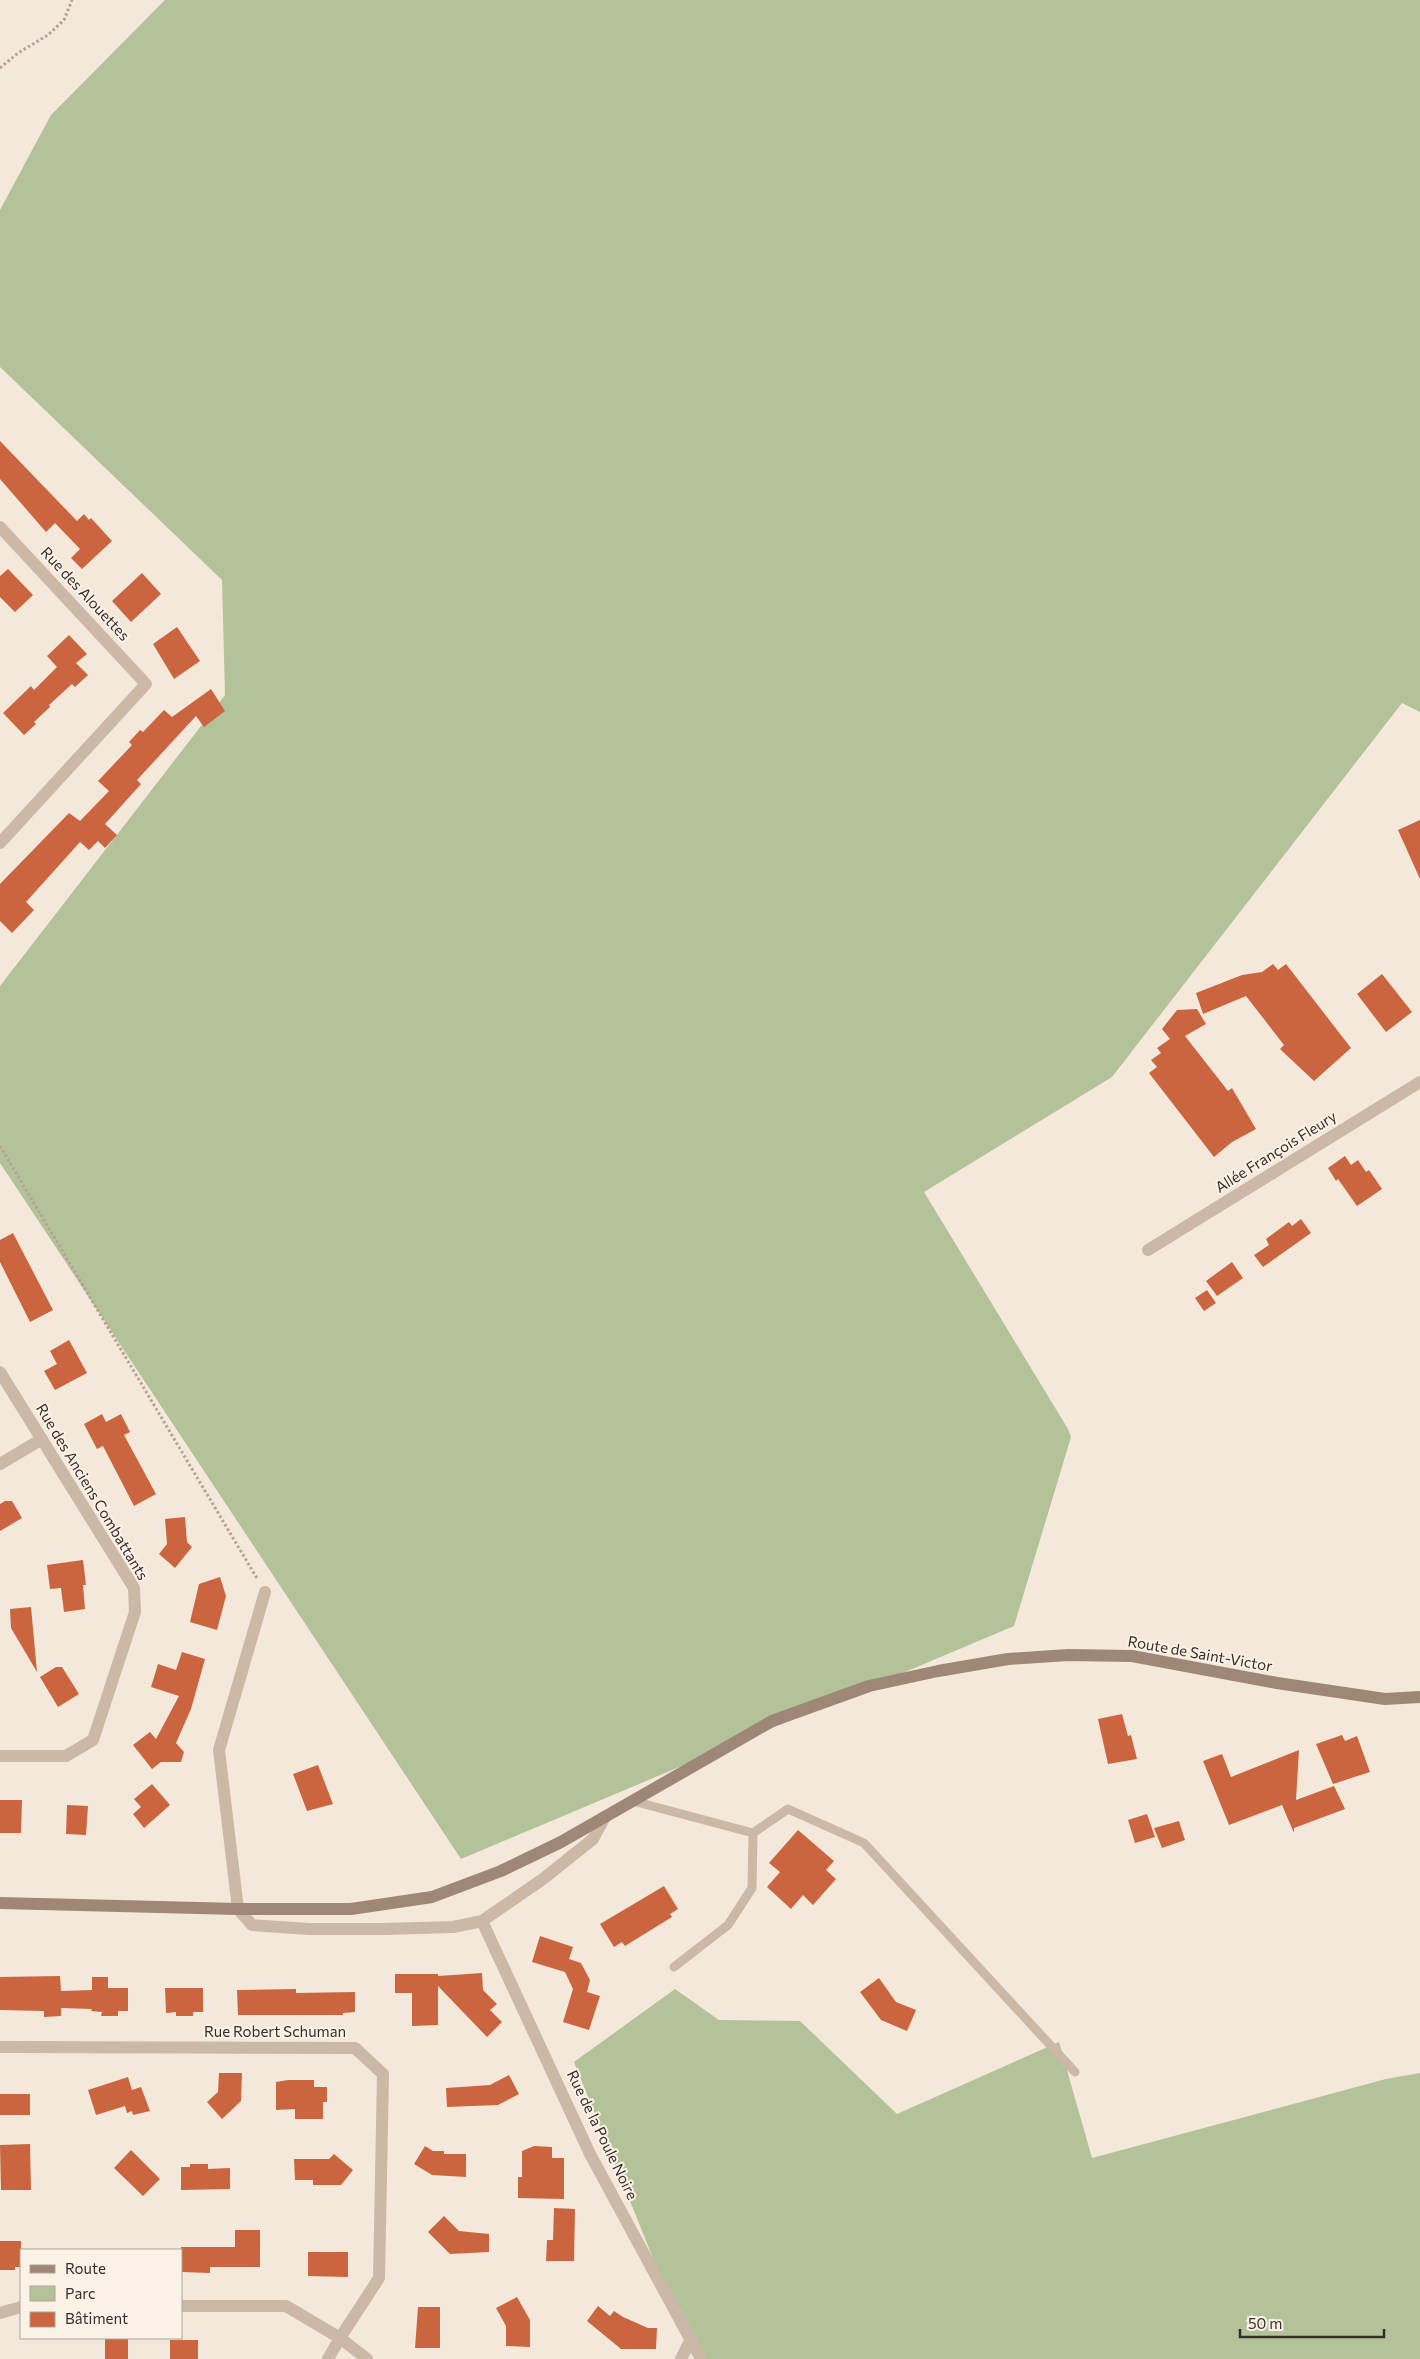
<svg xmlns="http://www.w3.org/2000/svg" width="1420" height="2359" viewBox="0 0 1420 2359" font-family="Commissioner,sans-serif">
<rect width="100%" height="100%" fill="#f3e8da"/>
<path fill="#b4c29a" d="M165 0H1420V712L1402 703 1112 1077 924 1192 1068 1429 1071 1437 1014 1626 461 1859 0 1163V986L225 695 222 580 0 367V210L51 115Z
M675 1989 719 2020 800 2021 897 2114 1059 2042 1092 2158 1386 2079 1420 2073V2359H699L661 2278 574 2062Z"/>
<path fill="#cb6540" d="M0 441 77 521 84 514 89 520 91 518 112 541 82 569 71 558 80 549 55 523 46 532 0 479Z
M8 569 33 595 15 612 0 597V576Z
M142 573 161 594 131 622 112 601Z
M177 627 200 661 174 679 153 644Z
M69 635 87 654 76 663 88 675 75 687 72 684 49 705 50 707 34 722 36 724 24 735 3 713 31 686 34 690 57 667 47 656Z
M211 689 225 711 204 727 196 716 137 780 141 784 105 824 117 835 105 848 98 841 89 850 80 842 26 902 34 910 12 933 0 921V884L69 813 80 821 109 791 98 781 132 745 129 742 140 730 143 732 164 710 172 717Z
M1420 820V879L1398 830Z
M1273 964 1278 970 1286 964 1351 1048 1314 1081 1280 1049 1284 1045 1246 996 1203 1014 1196 993 1242 975 1262 972Z
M1382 974 1412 1012 1386 1032 1357 994Z
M1197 1009 1206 1024 1185 1036 1228 1091 1232 1088 1256 1129 1232 1142 1214 1157 1149 1073 1157 1067 1151 1060 1161 1053 1157 1048 1170 1039 1162 1029 1177 1010Z
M1345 1156 1351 1165 1358 1160 1366 1172 1369 1170 1382 1189 1357 1206 1338 1179 1336 1181 1328 1168Z
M1301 1219 1311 1233 1263 1267 1254 1255 1269 1245 1266 1239 1289 1222 1292 1226Z
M13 1233 53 1310 30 1322 0 1262V1240Z
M1232 1262 1243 1278 1217 1296 1206 1281Z
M1207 1290 1216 1303 1204 1311 1195 1298Z
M69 1340 87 1373 55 1390 44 1371 57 1364 50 1351Z
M102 1414 106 1422 121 1414 130 1432 124 1435 156 1494 134 1506 103 1446 97 1449 84 1424Z
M5 1501H12L22 1518 0 1531V1504Z
M185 1517 187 1542 192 1547 175 1568 159 1554 167 1544 165 1519Z
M83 1560 86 1585H83L85 1609 64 1612 61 1588 50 1589 47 1565Z
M220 1577 226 1596 217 1630 190 1622 199 1584Z
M31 1607 37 1672 11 1628 10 1609Z
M182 1652 205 1659 191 1709 176 1743 184 1752 181 1762H161L152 1769 133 1745 150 1732 156 1739 179 1696 151 1687 158 1664 176 1670Z
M56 1667H62L79 1694 58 1707 40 1677Z
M1122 1714 1128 1736 1131 1735 1137 1759 1108 1764 1098 1719Z
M1342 1735 1345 1741 1357 1736 1370 1772 1333 1784 1316 1744Z
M1299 1750 1296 1800 1334 1786 1345 1809 1294 1828V1833L1282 1805 1229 1825 1203 1761 1222 1754 1231 1777Z
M318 1765 333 1804 307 1811 293 1774Z
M152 1784 170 1805 144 1828 133 1814 141 1807 134 1799Z
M0 1800H22L21 1833H0Z
M67 1805 88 1806 86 1835 66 1834Z
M1147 1814 1155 1837 1135 1843 1128 1820Z
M1179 1821 1185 1840 1162 1848 1154 1828Z
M798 1830 834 1861 826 1870 836 1879 813 1905 803 1895 791 1909 767 1887 780 1872 769 1863Z
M664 1886 678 1909 670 1914 672 1917 625 1946 622 1942 614 1947 600 1924Z
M540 1936 573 1947 569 1959 581 1963 590 1980 587 1992 600 1996 589 2030 563 2022 573 1989 565 1972 532 1962Z
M482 1973 483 1990 497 2004 490 2010 502 2022 487 2037 438 1986V2025L412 2026V1993H395V1974H438V1976Z
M60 1976 61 1991 92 1990V1977H108V1988H128V2011H118V2016H101L102 2012 91 2011 92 2009 61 2008V2016L44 2017V2011L0 2010V1977Z
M879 1978 896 2002 916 2010 907 2031 881 2020 860 1992Z
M165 1988H203V2012H193V2016H176V2012L166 2013Z
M296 1989V1993L355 1992V2012L343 2013V2015H238L237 1990Z
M219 2073H242L241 2101 222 2119 207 2102 218 2092Z
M509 2075 519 2094 498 2105 447 2107 446 2088 490 2085Z
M128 2077 132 2090 141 2087 150 2111 133 2115 132 2111 127 2113 125 2106 96 2115 88 2090Z
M288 2080H314V2087H327V2102H323V2119H295V2109L276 2110V2082Z
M0 2094H30V2115H0Z
M30 2144 31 2190H1L0 2145Z
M425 2146 433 2151H444V2154H466V2177L432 2175 414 2164Z
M534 2146 552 2147V2158H564V2199L518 2198V2177H522V2151Z
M131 2150 160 2179 143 2196 114 2168Z
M334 2154 353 2170 341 2185H313V2180H295L294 2159H329Z
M190 2164H208V2169L230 2168V2189L181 2190V2167H190Z
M554 2208 575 2209 574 2261H546L547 2240H553Z
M444 2216 459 2231 489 2234V2252L450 2254 428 2232Z
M235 2230H260V2267H210V2273L181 2272V2247H235Z
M0 2241H21V2267H15V2270H0Z
M308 2252H348V2277L308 2276Z
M517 2297 530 2320V2347L506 2346V2326L496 2308Z
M598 2306 610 2316 614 2311 623 2317 648 2328H657L656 2349H621L587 2321Z
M418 2307H440V2348H415Z
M105 2339H128V2359H105Z
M170 2340H198V2359H170Z"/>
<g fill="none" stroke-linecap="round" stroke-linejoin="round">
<path stroke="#b7a290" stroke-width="3" stroke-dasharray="2.5 2.5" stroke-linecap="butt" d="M0 68 18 53 48 35 64 20 72 0
M0 1146 258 1580"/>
<path stroke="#cbb8a6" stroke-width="9" d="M633 1801 753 1833 752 1888 728 1925 674 1967
M753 1833 788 1809 864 1843 1075 2072"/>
<path stroke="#cbb8a6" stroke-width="12" d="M0 527 146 684 0 843
M1148 1250 1420 1082
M0 1372 134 1588 135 1612 93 1740 66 1756H0
M0 1464 42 1439
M265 1592 219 1750 238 1909 252 1925 309 1929H383L453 1927 482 1921 543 1879 593 1839 605 1817
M482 1921 590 2154 701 2359
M0 2047 355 2048 383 2074 379 2278 340 2338 367 2359
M181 2306H286L340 2338 328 2359
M0 2313 21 2307
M681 2359 690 2341"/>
<path stroke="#9f8777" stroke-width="12" d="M0 1903 238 1909H351L432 1897 501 1871 561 1842 772 1721 869 1686 938 1671 1008 1659 1068 1655 1132 1656 1277 1683 1385 1699 1420 1697"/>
</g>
<g text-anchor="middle" stroke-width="4" stroke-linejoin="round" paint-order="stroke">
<g font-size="15" fill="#372c27" stroke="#faf2e7">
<text transform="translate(85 594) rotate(47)" y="5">Rue des Alouettes</text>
<text transform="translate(1276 1152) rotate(-32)" y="5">Allée François Fleury</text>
<text transform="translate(92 1492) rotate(59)" y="5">Rue des Anciens Combattants</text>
<text transform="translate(1200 1654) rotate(10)" y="5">Route de Saint-Victor</text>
<text x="275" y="2037">Rue Robert Schuman</text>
<text transform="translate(602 2135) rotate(64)" y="5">Rue de la Poule Noire</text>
</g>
</g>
<rect x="20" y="2249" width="162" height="90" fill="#faf2e7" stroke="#aca39a"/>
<rect x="30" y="2265" width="25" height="8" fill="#9f8777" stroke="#aca39a"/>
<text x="65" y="2274" font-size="15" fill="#372c27">Route</text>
<rect x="30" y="2286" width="25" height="15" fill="#b4c29a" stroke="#aca39a"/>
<text x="65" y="2299" font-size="15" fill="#372c27">Parc</text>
<rect x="30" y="2312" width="25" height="15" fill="#cb6540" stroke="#aca39a"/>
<text x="65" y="2324" font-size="15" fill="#372c27">Bâtiment</text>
<path d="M1240 2329v8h144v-8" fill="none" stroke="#372c27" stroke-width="2.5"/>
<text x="1248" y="2329" font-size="15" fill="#372c27" stroke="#faf2e7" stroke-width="4" paint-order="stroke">50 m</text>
</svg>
